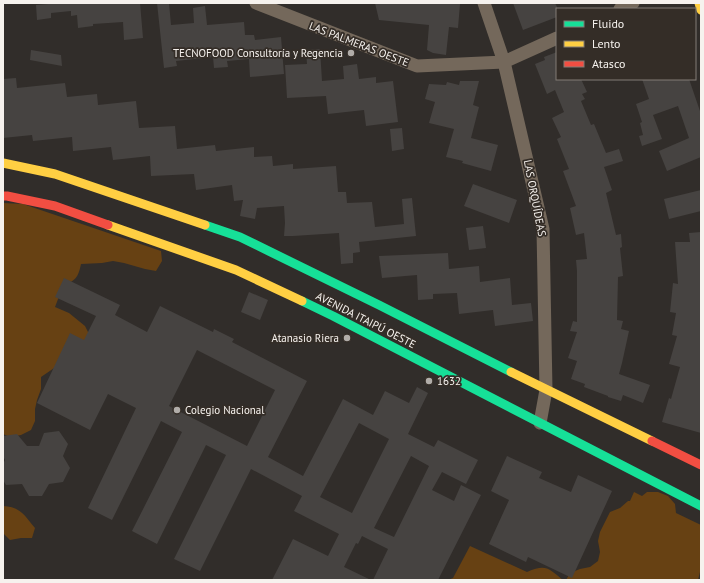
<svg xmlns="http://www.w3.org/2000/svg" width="704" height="583" viewBox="0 0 704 583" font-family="'PT Sans',sans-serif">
<rect width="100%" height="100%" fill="#312d2a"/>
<path fill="#674113" d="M3 203 23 204 161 251 162 261 156 271 145 269 124 263 113 261 102 263 81 264C78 278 76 280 63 286L55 307 69 313 85 326 90 336 60 364 41 377V389L37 400 35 409V421L31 430 21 435 10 437 3 434Z
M634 492 642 496 647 492H658L668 496 675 504 676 513 701 525V568L698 580H566L570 573 580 569 590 567 598 561 600 552 598 541 600 532 610 512 620 508 628 501H630Z
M3 506C21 507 24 515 35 528L32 538H21L10 540 3 533Z
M470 546 527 572C546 564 548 568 563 580H438H448L453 578Z"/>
<path fill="#464341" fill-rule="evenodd" d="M60 3H140L143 38 124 40 123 22 93 24V26L78 28 77 15 71 16V11L51 13V18L37 20 36 5Z
M157 3H169L171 25 194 23 193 8 205 6 207 25 244 22 245 35H254L255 40 281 37 284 74 250 77 249 59 227 61 228 67 214 68 213 57 176 61 177 66 164 68Z
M375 3H450L460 4 458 28 449 27 446 55 433 53 427 50 429 25 379 20Z
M513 3H555L557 7V17L523 30Z
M320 49 322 81 344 79 343 66 357 64 359 79 376 77V83L393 81 398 122 366 126 364 110 328 114 326 96 287 98 285 65 307 64 306 50Z
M31 50 61 55 62 66 30 60Z
M557 52V79H581L587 92 582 94 585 99 581 101 591 125 594 124 606 153 619 149 623 161 604 167 612 190 606 193 616 235 621 234 622 247 620 248 623 276 618 277 617 320 623 321 621 329 629 331 622 363 619 374 650 385 643 403 623 395 621 401 608 397V396L584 387 585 384 571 379 577 361 568 358 577 332 570 331 573 321 577 322V271L576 260 587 259 584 233 576 235 570 208 576 206 563 171 569 169 557 139 561 137 552 118 564 112 555 90 547 94 535 64 545 60 544 57Z
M16 78 17 88 65 83 67 97 97 94 98 105 136 101 139 128 175 126 177 149 215 145 216 151 254 147V157L272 156 273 166 293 164V169L336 166 338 192H346L347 203 372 202 375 227 404 224 402 199 412 198 416 236 359 242 360 252 353 253V263L341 264 339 233 293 236H284L285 223 284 206 257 208 255 219 240 216 243 200 234 201 232 185 196 190 194 174 151 176 150 156 113 160 111 147 73 151 72 137 33 141 32 135 3 138V79Z
M642 79H689L701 114V157L667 171 659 151 689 138 678 106 653 115 662 139 642 146 639 136 643 135 640 123 642 122 636 104 649 99Z
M460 81H479L473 105 479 107 471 138 498 145 491 171 462 163 463 161 446 157 454 129 429 123 435 102 425 99 429 84 446 85 447 82 459 85Z
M402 128 404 149 392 151 390 129Z
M473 184 517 200 509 223 464 206Z
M701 190V211L669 219 664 199Z
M483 226 486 248 469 250 466 228Z
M701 232V433L662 422 669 398 671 399 680 367 669 364 677 336 672 335 676 313 670 312 673 283 678 284 675 242H690L689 233Z
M448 253 449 269 479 266 480 282 510 278 512 305 531 303 533 321 495 326 493 310 459 314 457 293 433 294V299L418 300 417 275 382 278 379 256Z
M64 278 120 305 115 315 147 332 160 306 213 332 214 329 234 339 232 342 307 381 268 457 303 476 343 399 373 415 385 391 409 403 417 387 428 393 408 434 434 447 438 440 478 460 466 484 442 472 432 490 454 501 461 485 481 495 438 580H373L388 549 362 536 358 544 356 543 344 567 371 580H272L293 539 328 556 339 534 294 511 302 496 251 469 200 571 174 559 226 455 206 445 157 544 132 531 182 432 161 421 112 520 88 508 136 408 108 394 90 430 37 403 70 333 84 340 96 316 55 297ZM197 350 275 390 247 446 169 406ZM359 423 389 439 352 513 320 497ZM411 456 429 466 394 537 374 528Z
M249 292 268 300 260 320 241 312Z
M59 431 68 444 63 456 70 468 63 482 49 484 42 496H29L22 484 6 485 3 480V464L5 460 3 456V436L17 434 27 446H39L44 433Z
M507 456 542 472 539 478 571 492 578 475 612 491 572 578 528 557 526 562 489 544 509 500 491 491Z"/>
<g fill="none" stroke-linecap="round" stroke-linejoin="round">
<path stroke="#74685b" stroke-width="13" d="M256 3 417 66 504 62 557 38
M484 3 504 62 543 229 546 390 540 423
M620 9 633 3"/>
<path stroke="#16e098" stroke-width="9" d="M205 225 240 237 379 305 511 372
M302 301 333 316 701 506"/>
<path stroke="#ffcf43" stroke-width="9" d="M699 3 701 10
M3 163 55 174 205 225
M108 225 236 270 302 301
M511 372 652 441"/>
<path stroke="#f24e42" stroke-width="9" d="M3 196H7L55 206 108 225
M652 441 701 465"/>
</g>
<g fill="#b1ada9" stroke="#342d27" stroke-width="1.5">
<circle cx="351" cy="53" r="4"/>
<circle cx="347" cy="338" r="4"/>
<circle cx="429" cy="381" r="4"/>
<circle cx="177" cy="410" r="4"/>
</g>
<g text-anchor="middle" stroke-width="3.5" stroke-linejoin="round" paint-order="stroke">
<g font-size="11" fill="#f6f2ee" stroke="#342d27">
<text transform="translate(359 44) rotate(21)" y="4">LAS PALMERAS OESTE</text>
<text transform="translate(535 198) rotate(79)" y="4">LAS ORQUÍDEAS</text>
<text transform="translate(366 320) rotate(27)" y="4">AVENIDA ITAIPÚ OESTE</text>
</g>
<g font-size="11" fill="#f6f2ee" stroke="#342d27" text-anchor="end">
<text x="343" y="57">TECNOFOOD Consultoría y Regencia</text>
<text x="339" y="342">Atanasio Riera</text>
<text x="437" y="385" text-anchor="start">1632</text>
<text x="185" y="414" text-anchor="start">Colegio Nacional</text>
</g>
</g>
<rect width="704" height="583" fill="none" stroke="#f6f2ee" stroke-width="8"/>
<rect x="556" y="8" width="140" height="72" fill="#342d27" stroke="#827c77"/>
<rect x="564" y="21" width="20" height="6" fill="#16e098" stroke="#827c77"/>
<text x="592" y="28" font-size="12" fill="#f6f2ee">Fluido</text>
<rect x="564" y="41" width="20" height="6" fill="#ffcf43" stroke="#827c77"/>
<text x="592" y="48" font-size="12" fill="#f6f2ee">Lento</text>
<rect x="564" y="61" width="20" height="6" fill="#f24e42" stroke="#827c77"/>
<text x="592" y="68" font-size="12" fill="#f6f2ee">Atasco</text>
</svg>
